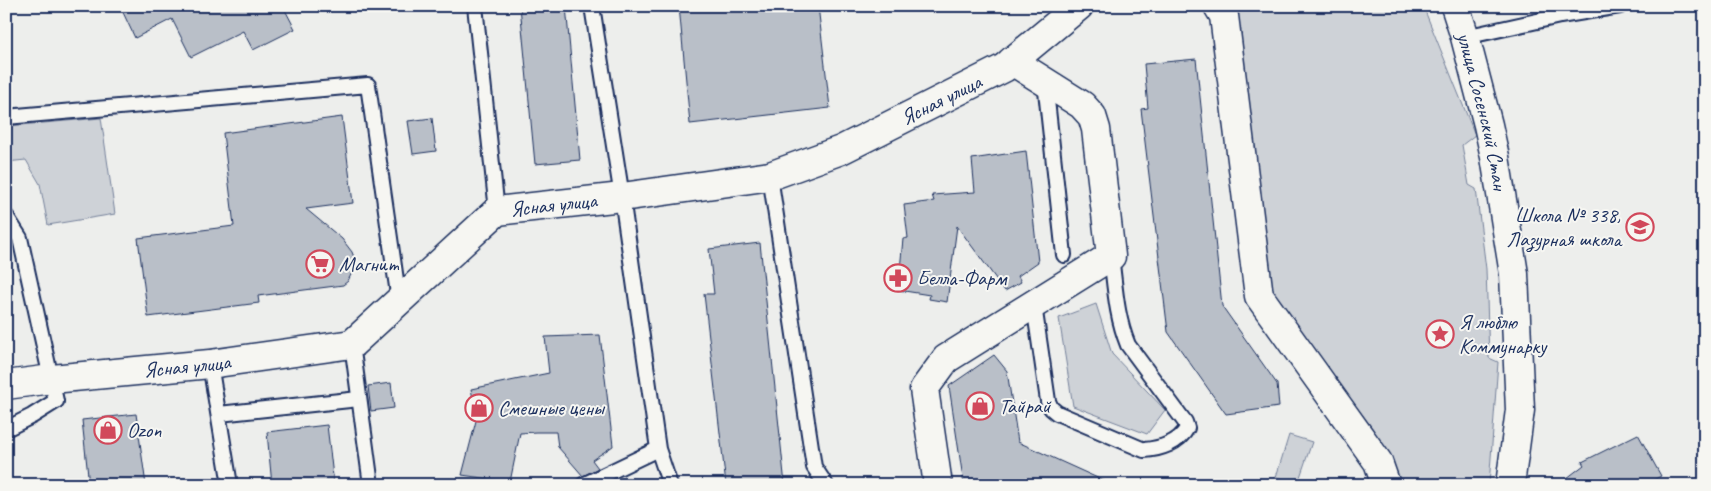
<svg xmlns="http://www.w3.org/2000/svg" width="1711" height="491" viewBox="0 0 1711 491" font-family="Caveat,sans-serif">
<rect width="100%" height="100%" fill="#edeeec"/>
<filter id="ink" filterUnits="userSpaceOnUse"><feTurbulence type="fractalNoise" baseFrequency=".02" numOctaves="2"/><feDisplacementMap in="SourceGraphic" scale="10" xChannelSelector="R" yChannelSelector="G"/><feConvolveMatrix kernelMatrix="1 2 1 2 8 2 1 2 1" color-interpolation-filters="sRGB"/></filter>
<g filter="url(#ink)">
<path fill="#ced2d7" stroke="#74809a" d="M1231 6H1423L1475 135 1462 145 1469 185 1476 189 1486 269 1489 358 1498 362 1489 485H1399L1373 429 1263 281 1239 21Z
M101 118 115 214 48 225 40 184 26 160 6 162V134L9 126Z
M1096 304 1112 354 1165 410 1147 434 1073 406 1059 318Z
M1289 435 1312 442 1298 483 1276 477Z"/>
<path fill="#b9bfc8" stroke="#1b2f5e" d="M120 6H283L295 29 253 50 243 31 191 57 172 19 135 38Z
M520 6H566L580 160 535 164Z
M679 6H818L830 108 690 124Z
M1196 59 1222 306 1277 384 1279 407 1226 414 1168 332 1141 109 1148 108 1144 64Z
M342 117 353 203 306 209 342 239 352 252 355 260 354 268 348 281 343 285 258 296 259 303 148 317 138 238 234 226 223 133Z
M432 118 436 151 413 154 408 121Z
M1026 151 1038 262 1018 276 1021 282 1005 291 957 226 947 302 929 299 930 295 898 290 903 239 908 238 904 205 934 201 932 195 975 192 972 159Z
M760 243 785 485H726L704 294H714L709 249Z
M600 335 613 446 592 460 598 468 583 476 558 447 556 432H536L520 433 510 482 462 475 477 417 471 389 549 373 545 337Z
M994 355 1007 371 1018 442 1113 485H964L949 386Z
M391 383 394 408 371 411 368 386Z
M136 414 146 485H89L82 420Z
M327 425 334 485H272L267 432Z
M1638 434 1661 476 1644 485H1558L1584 465 1582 462Z"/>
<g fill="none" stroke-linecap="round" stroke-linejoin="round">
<g stroke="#1b2f5e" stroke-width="18">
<path id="service" d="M475 6 497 211
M1465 37 1560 16 1620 6
M1045 82 1064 255
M6 117 368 85 399 301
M770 176 814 467 826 485
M6 216 20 238 56 401 32 416 6 429
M1034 305 1048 401 1051 408 1057 413 1144 450C1160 449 1179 443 1187 428L1185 422 1128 345C1116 316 1115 286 1111 256
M352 344 371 485
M210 364 230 485
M219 414 359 399
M658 449 670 485
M583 485 658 449 622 197 592 6"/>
</g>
<g stroke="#1b2f5e" stroke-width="31">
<g id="minor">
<path d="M1218 6 1224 16 1259 296 1378 462 1386 485"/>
<path id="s1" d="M6 385 52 379 210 364 352 344 497 211 622 197 770 176 841 150 1004 68 1079 6"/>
<path d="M938 485 924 389 946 359 1111 256 1096 129 1092 116 1082 105 1012 61"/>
</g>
</g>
<g stroke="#1b2f5e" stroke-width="31">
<g id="tertiary">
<path id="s2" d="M1455 6 1465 37 1488 125 1495 157 1514 274 1520 410 1510 485"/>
</g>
</g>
<use href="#service" stroke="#f6f6f2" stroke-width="14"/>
<use href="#minor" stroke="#f6f6f2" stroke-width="28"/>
<use href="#tertiary" stroke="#f6f6f2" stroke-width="28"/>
</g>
</g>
<defs>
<g id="school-ring" transform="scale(1.4375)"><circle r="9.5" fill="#f6f6f2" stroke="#d1495b" stroke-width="1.5"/><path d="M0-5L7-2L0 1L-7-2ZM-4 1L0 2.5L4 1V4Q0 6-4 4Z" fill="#d1495b"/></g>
<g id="supermarket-ring" transform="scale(1.4375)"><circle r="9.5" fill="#f6f6f2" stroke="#d1495b" stroke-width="1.5"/><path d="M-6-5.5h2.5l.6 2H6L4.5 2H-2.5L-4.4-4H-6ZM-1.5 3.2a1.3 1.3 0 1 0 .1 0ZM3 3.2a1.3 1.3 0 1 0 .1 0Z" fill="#d1495b"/></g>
<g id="pharmacy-ring" transform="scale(1.4375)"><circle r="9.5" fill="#f6f6f2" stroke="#d1495b" stroke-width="1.5"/><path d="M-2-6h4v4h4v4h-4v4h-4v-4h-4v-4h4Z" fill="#d1495b"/></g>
<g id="sight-ring" transform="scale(1.4375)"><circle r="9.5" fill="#f6f6f2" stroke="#d1495b" stroke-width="1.5"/><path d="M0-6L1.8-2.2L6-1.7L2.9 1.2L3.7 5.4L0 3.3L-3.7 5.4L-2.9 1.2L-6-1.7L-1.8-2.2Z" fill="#d1495b"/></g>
<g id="shop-ring" transform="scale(1.4375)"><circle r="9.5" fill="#f6f6f2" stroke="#d1495b" stroke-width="1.5"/><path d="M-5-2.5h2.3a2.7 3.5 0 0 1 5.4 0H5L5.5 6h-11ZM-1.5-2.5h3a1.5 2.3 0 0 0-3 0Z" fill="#d1495b"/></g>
</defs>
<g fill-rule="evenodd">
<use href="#school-ring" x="1640" y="227"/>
<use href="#supermarket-ring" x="320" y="264"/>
<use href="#pharmacy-ring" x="898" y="278"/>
<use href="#sight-ring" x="1440" y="334"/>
<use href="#shop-ring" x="980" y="406"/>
<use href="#shop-ring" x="479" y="408"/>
<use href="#shop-ring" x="108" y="430"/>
</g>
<g text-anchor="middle" stroke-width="4" stroke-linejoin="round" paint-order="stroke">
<g font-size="21" fill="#1b2f5e" stroke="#f6f6f2">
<text dy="7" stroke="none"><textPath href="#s1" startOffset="1008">Ясная улица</textPath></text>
<text dy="7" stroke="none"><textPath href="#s2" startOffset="109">улица Сосенский Стан</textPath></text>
<text dy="7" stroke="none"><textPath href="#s1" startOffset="602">Ясная улица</textPath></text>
<text dy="7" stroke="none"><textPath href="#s1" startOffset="182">Ясная улица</textPath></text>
</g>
<g font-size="21" fill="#1b2f5e" stroke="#f6f6f2" text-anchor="start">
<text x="1621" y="222" text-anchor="end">Школа № 338,<tspan x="1621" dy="24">Лазурная школа</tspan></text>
<text x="339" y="271">Магнит</text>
<text x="917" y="285">Белла-Фарм</text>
<text x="1459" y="329">Я люблю<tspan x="1459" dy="24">Коммунарку</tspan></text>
<text x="999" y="413">Тайрай</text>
<text x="498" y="415">Смешные цены</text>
<text x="127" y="437">Ozon</text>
</g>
</g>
<rect width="1711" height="491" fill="none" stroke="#f6f6f2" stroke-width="25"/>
<rect x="12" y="12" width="1686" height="466" fill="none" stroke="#1b2f5e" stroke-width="2" filter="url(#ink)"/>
</svg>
